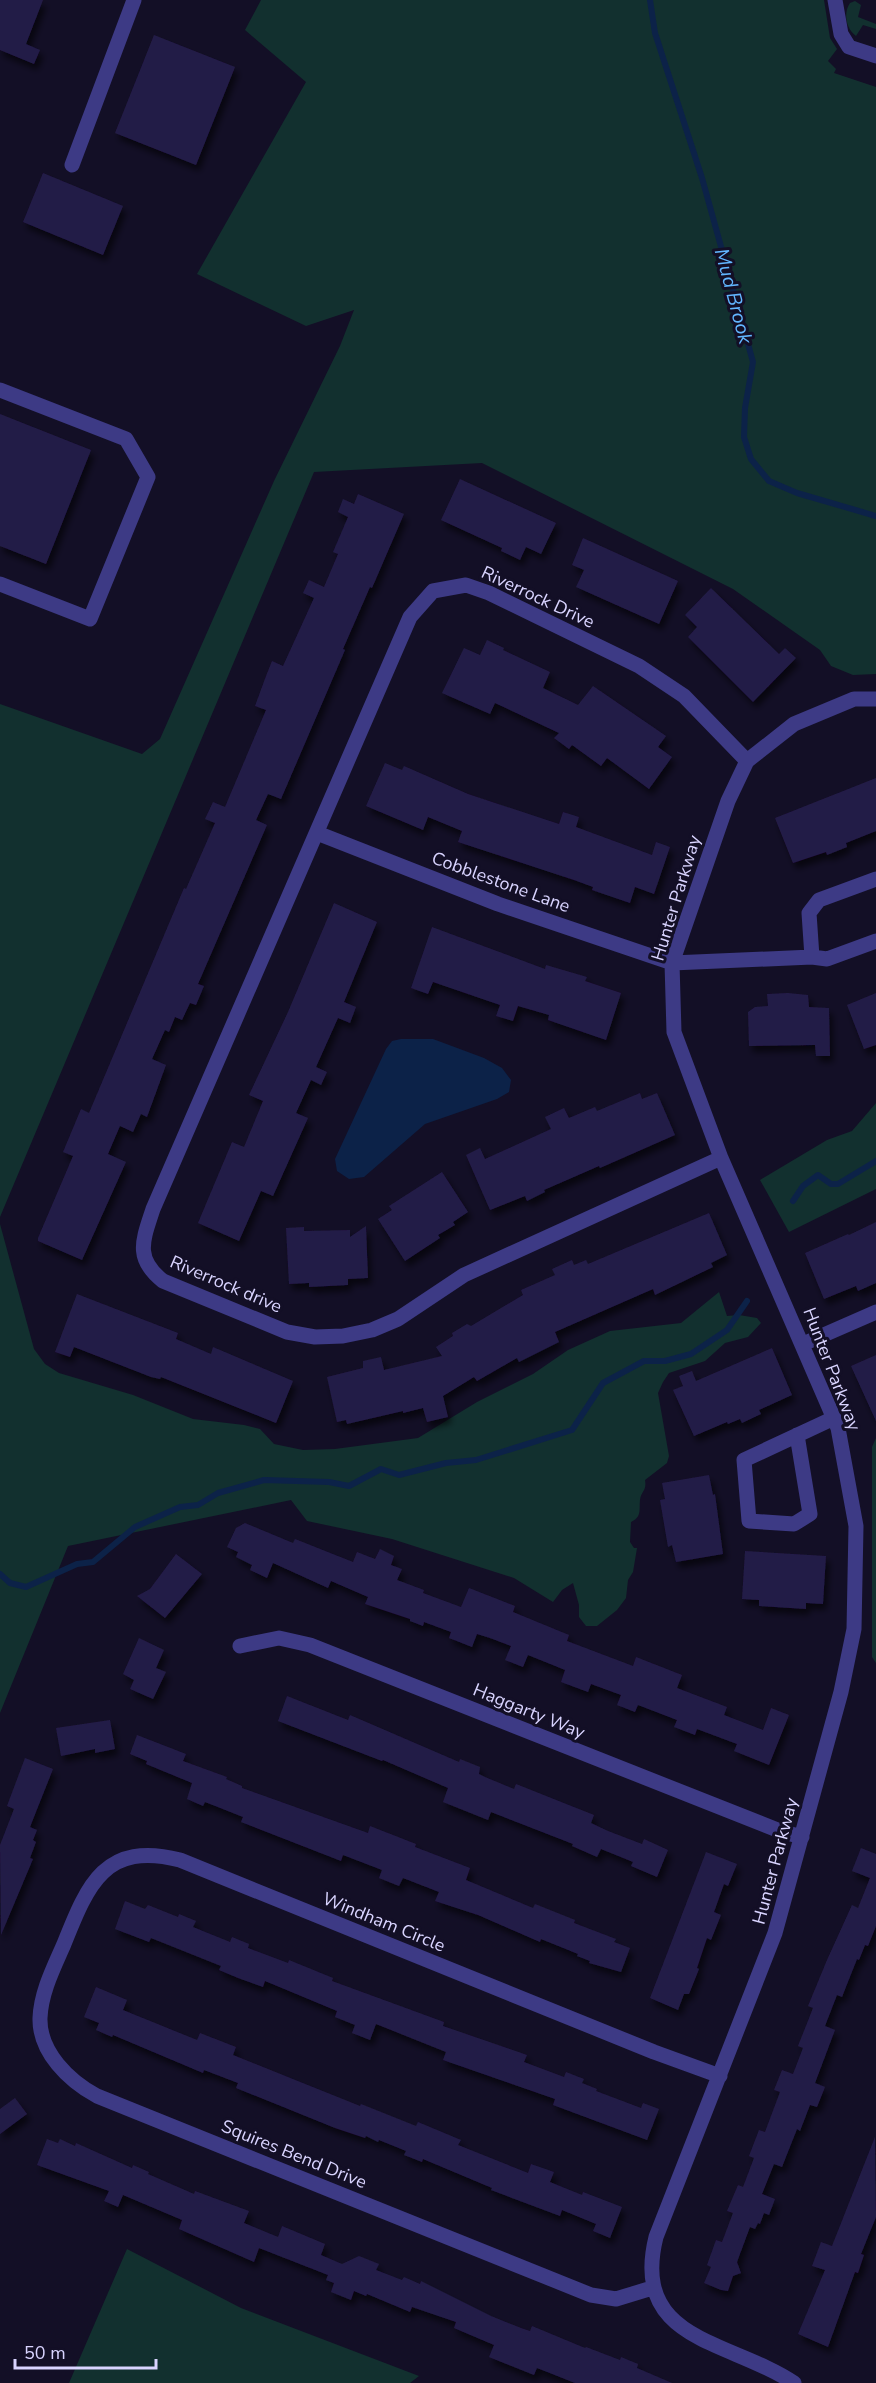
<svg xmlns="http://www.w3.org/2000/svg" width="876" height="2383" viewBox="0 0 876 2383" font-family="'Nunito Sans',sans-serif">
<defs>
<filter id="shadow"><feDropShadow dx="3.5" dy="6" stdDeviation="3" flood-color="#0009"/></filter>
</defs>
<rect width="100%" height="100%" fill="#130f26"/>
<path fill="#12302f" d="M261 0H824L830 38 837 49 828 61 836 69 834 73 876 87V674L853 675 831 666 820 650 733 589 482 463 314 472 0 1217V704L142 754 160 739 274 481 340 346 354 310 306 326 197 274 306 82 245 30Z
M855 1 861 5 858 17 876 24V29L863 25 856 36C846 29 843 13 850 3Z
M876 1103V1189L789 1232 760 1180 827 1140 852 1131Z
M0 1224 34 1349 45 1364 59 1373 133 1395 193 1419 244 1425 260 1429 274 1444 303 1450 335 1449 418 1438 477 1402 533 1374 568 1350 610 1331 681 1323 719 1292 727 1316 739 1315 757 1318 761 1323 748 1337 725 1343 705 1361 669 1373 663 1382 658 1393 669 1456 667 1463 645 1480C647 1491 641 1491 640 1500 639 1510 642 1517 631 1522L630 1542 634 1548H637L633 1572 628 1580 626 1598 617 1610 597 1626H586L579 1617V1605L573 1583 562 1590 553 1602 514 1578 392 1539 307 1521 291 1500 68 1546 0 1713Z
M876 1438V1663L872 1657V1447Z
M127 2249 241 2308 419 2376 410 2383H69Z"/>
<path fill="#0c2248" d="M401 1039H433L484 1058 502 1068 511 1080 509 1092 497 1099 425 1124 364 1177 349 1179 337 1171 335 1159 386 1049 392 1041Z"/>
<g fill="none" stroke-linecap="round" stroke-linejoin="round">
<path stroke="#0c2248" stroke-width="6" d="M650 0 655 33 702 178 753 362 745 408 744 437 751 459 769 481 797 493 876 516
M793 1201 803 1186 818 1175 831 1184H838L876 1161
M0 1574 10 1583 26 1587 77 1564 93 1562 135 1527 180 1507 198 1505 218 1493 264 1480 329 1482 349 1486 381 1469 399 1475 446 1463 476 1460 572 1430 603 1383 644 1361H665L691 1354 727 1330 747 1301"/>
</g>
<path fill="#241b47" filter="url(#shadow)" d="M0 0H43L26 44 40 50 34 64 0 50Z
M154 35 235 67 196 165 115 133Z
M43 173 123 206 103 255 23 222Z
M0 414 91 450 46 564 0 546Z
M460 479 556 523 541 554 526 547 520 560 501 551 502 548 441 520Z
M358 494 404 514 372 588 370 587 343 649 345 650 281 799 268 794 256 820 267 825 198 984 204 986 196 1005 190 1003 182 1020 175 1017 169 1032 165 1030 152 1059 166 1065 147 1117 141 1114 133 1132 120 1126 108 1154 126 1162 82 1260 38 1241V1238L73 1156 63 1152 81 1109 89 1113 184 888 186 889 215 823 205 819 213 802 225 807 266 710 255 706 266 676 272 661 283 666 314 598 303 593 309 580 324 587 338 554 333 552 348 517 338 512 343 499 354 504Z
M583 538 678 581 659 624 576 587 584 570 572 565Z
M711 588 779 654 785 648 796 658 753 702 688 637 697 627 685 615Z
M487 640 504 648 503 650 550 672 543 688 578 705 593 686 666 736 658 747 672 757 649 789 607 758 601 766 572 745 569 749 554 738 559 733 495 703 490 714 442 693 464 648 480 655Z
M385 763 402 770 404 766 468 794 559 824 563 812 579 817 576 827 652 855 656 842 670 847 654 894 635 887 630 903 592 890 593 887 574 880 458 842 462 831 428 817 423 830 366 806Z
M876 778V831L846 843 847 847 827 855 826 852 793 863 775 818Z
M334 903 377 922 344 1002 356 1007 350 1023 338 1018 316 1067 327 1072 321 1085 311 1080 296 1113 308 1118 273 1196 261 1191 239 1241 198 1223 232 1142 244 1147 263 1101 249 1095 288 1012Z
M432 927 545 969 546 965 587 977 585 981 621 993 606 1040 548 1020 549 1015 518 1006 513 1021 496 1016 500 1005 433 982 428 994 411 988Z
M788 993 808 995 809 1007 829 1008 830 1056H816L815 1045 749 1046 748 1012 755 1007 768 1006 767 994Z
M876 993V1045L864 1049 847 1005Z
M640 1093 642 1099 657 1093 675 1135 600 1168 599 1166 544 1190 545 1192 527 1201 525 1196 490 1210 466 1155 480 1148 485 1159 551 1129 545 1117 564 1108 569 1118 595 1107 597 1111Z
M442 1172 468 1212 453 1222 455 1225 438 1235 440 1238 405 1261 378 1219 392 1210 389 1206Z
M709 1213 727 1255 711 1263 713 1267 655 1295 653 1289 555 1332 559 1342 519 1362 517 1358 477 1381 474 1377 443 1396 448 1417 427 1422 423 1408 403 1413V1411L347 1424 346 1420 337 1422 327 1377 363 1368V1361L381 1357 384 1370 442 1356 436 1347 453 1336 452 1333 467 1324 471 1326 523 1295 521 1290 555 1275 552 1269 572 1260 574 1265 586 1260 588 1264Z
M876 1222V1283L858 1291 856 1286 824 1299 805 1253 848 1234 849 1235Z
M366 1226 368 1278 348 1279V1285L309 1287V1283L289 1284 286 1228 304 1227V1231L350 1230V1237Z
M77 1294 178 1333 176 1339 211 1354 213 1347 293 1381 276 1423 161 1377 160 1379 151 1377 74 1347 70 1357 55 1352Z
M772 1348 792 1395 759 1410 761 1414 742 1423 740 1419 728 1424 727 1422 694 1436 673 1390 683 1386 679 1376 692 1371 696 1381Z
M876 1355V1421L851 1366Z
M709 1475 713 1495 715 1494 723 1554 676 1562 672 1545 668 1547 660 1500 665 1499 662 1483Z
M245 1523 293 1543 295 1539 353 1562 357 1552 375 1559 380 1549 394 1556 391 1565 402 1569 397 1580 424 1590 423 1593 461 1607 469 1588 515 1606 513 1612 569 1635 567 1641 633 1666 636 1657 682 1675 677 1688 727 1707 724 1715 763 1730 771 1708 789 1715 769 1765 734 1751 737 1744 697 1729 695 1735 674 1727 677 1720 638 1705 635 1712 617 1705 621 1695 591 1684 588 1692 561 1682 565 1670 528 1655 523 1667 505 1660 511 1646 490 1638 477 1634 472 1647 449 1638 451 1632 424 1622 423 1626 410 1621V1619L365 1604 368 1597 331 1581 328 1588 273 1563 267 1578 250 1570 252 1565 236 1557 238 1552 227 1547 236 1528Z
M745 1551 826 1556 823 1604 806 1603V1609L759 1606V1600L742 1599Z
M176 1554 202 1574 165 1618 137 1596 150 1589Z
M139 1638 164 1650 156 1668 166 1672 153 1699 130 1689 134 1680 123 1674Z
M287 1696 348 1720 350 1715 459 1762 460 1759 480 1767 479 1774 485 1777 514 1789 516 1784 594 1815 591 1823 608 1831 642 1844 644 1839 668 1850 657 1877 631 1866 633 1862 601 1849 597 1857 572 1846 573 1844 491 1812 488 1820 443 1802 448 1788 383 1760 382 1761 278 1721Z
M110 1720 115 1749 95 1753V1749L61 1756 56 1728Z
M137 1735 186 1754 183 1761 227 1777 226 1779 242 1786V1788L368 1833 370 1826 416 1844 415 1847 470 1868 466 1880 533 1908 535 1904 575 1920 574 1923 616 1939 614 1942 630 1948 621 1972 589 1963 590 1961 577 1956 578 1954 541 1939 540 1942 478 1915 435 1901 439 1892 403 1878 399 1886 379 1878 382 1870 343 1855 341 1861 241 1822 243 1817 205 1802 203 1806 187 1799 192 1783 146 1764 147 1761 130 1754Z
M25 1758 53 1769 30 1827 37 1830 33 1840 36 1842 30 1858 33 1859 1 1935 0 1845 14 1809 7 1806Z
M861 1848 876 1854V1926L868 1946 865 1945 859 1960 857 1959 842 1997 837 1995 825 2026 835 2030 815 2083 825 2087 817 2107 810 2105 800 2131 797 2129 782 2167 774 2164 762 2194 775 2199 769 2215 764 2213 760 2224 758 2223 755 2229 750 2227 737 2262 741 2273 733 2276 728 2291 721 2290 704 2283 711 2267 707 2265 716 2240 722 2242 733 2213 727 2211 738 2185 743 2187 754 2158 749 2156 759 2130 765 2132 780 2092 774 2090 782 2070 793 2074 803 2048 798 2046 813 2008 808 2006 827 1960 852 1905 858 1908 870 1878 852 1871Z
M706 1852 737 1864 728 1886 724 1884 714 1912 721 1915 711 1940 707 1938 697 1968 699 1969 689 1994H684L678 2010 650 1998Z
M125 1901 145 1909 148 1905 178 1917 179 1914 196 1921 193 1927 230 1942 232 1937 249 1944 248 1948 288 1963 289 1960 333 1978 332 1981 444 2022 443 2026 527 2055 524 2062 564 2077 566 2072 584 2079 582 2083 597 2089 596 2091 641 2108 643 2103 659 2109 647 2140 553 2105 555 2099 443 2060 446 2052 376 2024 370 2040 352 2033 355 2025 335 2017 337 2011 265 1981 263 1987 238 1978 219 1970 221 1966 151 1938 149 1942 115 1929Z
M96 1987 127 2000 123 2010 197 2040 200 2033 236 2047 233 2055 360 2106 361 2104 416 2126 418 2122 461 2140 458 2145 528 2173 531 2164 554 2172 550 2182 582 2195 583 2192 622 2207 610 2238 593 2231 596 2224 562 2210 560 2216 491 2190 492 2188 423 2159 422 2162 404 2155 406 2151 379 2140 378 2142 366 2136 365 2138 335 2128 236 2088 238 2083 204 2070 203 2073 113 2035 112 2037 96 2030 99 2023 84 2017Z
M15 2098 27 2114 0 2134V2109Z
M875 2137 876 2217 861 2254 864 2255 858 2273 855 2272 828 2347 798 2334 825 2270 812 2266 821 2242 832 2246Z
M47 2139 58 2143 60 2139 75 2146 76 2143 132 2168 133 2165 149 2172 148 2174 194 2194 195 2191 249 2211 244 2223 278 2237 282 2226 294 2231 325 2244 321 2255 342 2264 359 2256 379 2264 376 2270 402 2280 404 2277 420 2284 421 2281 491 2316 521 2328 530 2331 532 2326 585 2348 586 2347 620 2360 621 2357 638 2364 637 2368 672 2383H575L537 2368 534 2375 489 2357 494 2345 454 2328 456 2322 412 2307 410 2312 367 2294 366 2296 354 2291 351 2300 331 2292 334 2283 326 2280 328 2275 259 2248 254 2262 179 2229 182 2220 123 2195 118 2207 104 2201 109 2191 37 2165Z"/>
<g fill="none" stroke-linecap="round" stroke-linejoin="round">
<path stroke="#3d3a85" stroke-width="15" d="M835 0 841 34 849 47 876 56
M72 165 134 0
M0 390 126 439 148 477 90 619 0 584
M317 833 498 904 672 963 812 957 827 959 876 941
M812 957 809 913 819 900 876 879
M721 1158 464 1275 398 1319 372 1330 343 1336 315 1337 287 1332 163 1281C134 1258 143 1240 153 1209L410 617 433 591 466 585 489 593 639 666 684 696 747 761
M803 1344 876 1312
M797 1435 810 1514 794 1524 749 1521 744 1460 834 1418
M240 1646 279 1638 310 1645 780 1831 802 1837
M652 2288 616 2299 591 2295 97 2096C69 2081 39 2052 40 2018 41 1992 54 1967 64 1944 88 1884 105 1841 180 1860L654 2052 720 2076
M794 2383C730 2340 630 2342 656 2237L775 1933 841 1692 854 1629 856 1526 838 1428 721 1158 674 1032 672 963 728 801 747 761 794 724 854 699H876"/>
</g>
<g text-anchor="middle" stroke-width="6" stroke-linejoin="round" paint-order="stroke">
<g font-size="18" fill="#d9d4ff" stroke="#130f26">
<text transform="translate(538 597) rotate(25)" y="6">Riverrock Drive</text>
<text transform="translate(501 882) rotate(20)" y="6">Cobblestone Lane</text>
<text transform="translate(676 898) rotate(-73)" y="6">Hunter Parkway</text>
<text transform="translate(226 1284) rotate(23)" y="6">Riverrock drive</text>
<text transform="translate(832 1369) rotate(69)" y="6">Hunter Parkway</text>
<text transform="translate(529 1711) rotate(22)" y="6">Haggarty Way</text>
<text transform="translate(775 1861) rotate(-75)" y="6">Hunter Parkway</text>
<text transform="translate(384 1922) rotate(22)" y="6">Windham Circle</text>
<text transform="translate(294 2154) rotate(22)" y="6">Squires Bend Drive</text>
</g>
<g font-size="20" font-style="italic" fill="#62b6ff" stroke="#130f26">
<text transform="translate(734 296) rotate(75)" y="7">Mud Brook</text>
</g>
</g>
<path d="M15 2359v9h141v-9" fill="none" stroke="#d9d4ff" stroke-width="3"/>
<text x="24" y="2359" font-size="18" fill="#d9d4ff" stroke="#130f26" stroke-width="4.5" paint-order="stroke">50 m</text>
</svg>
